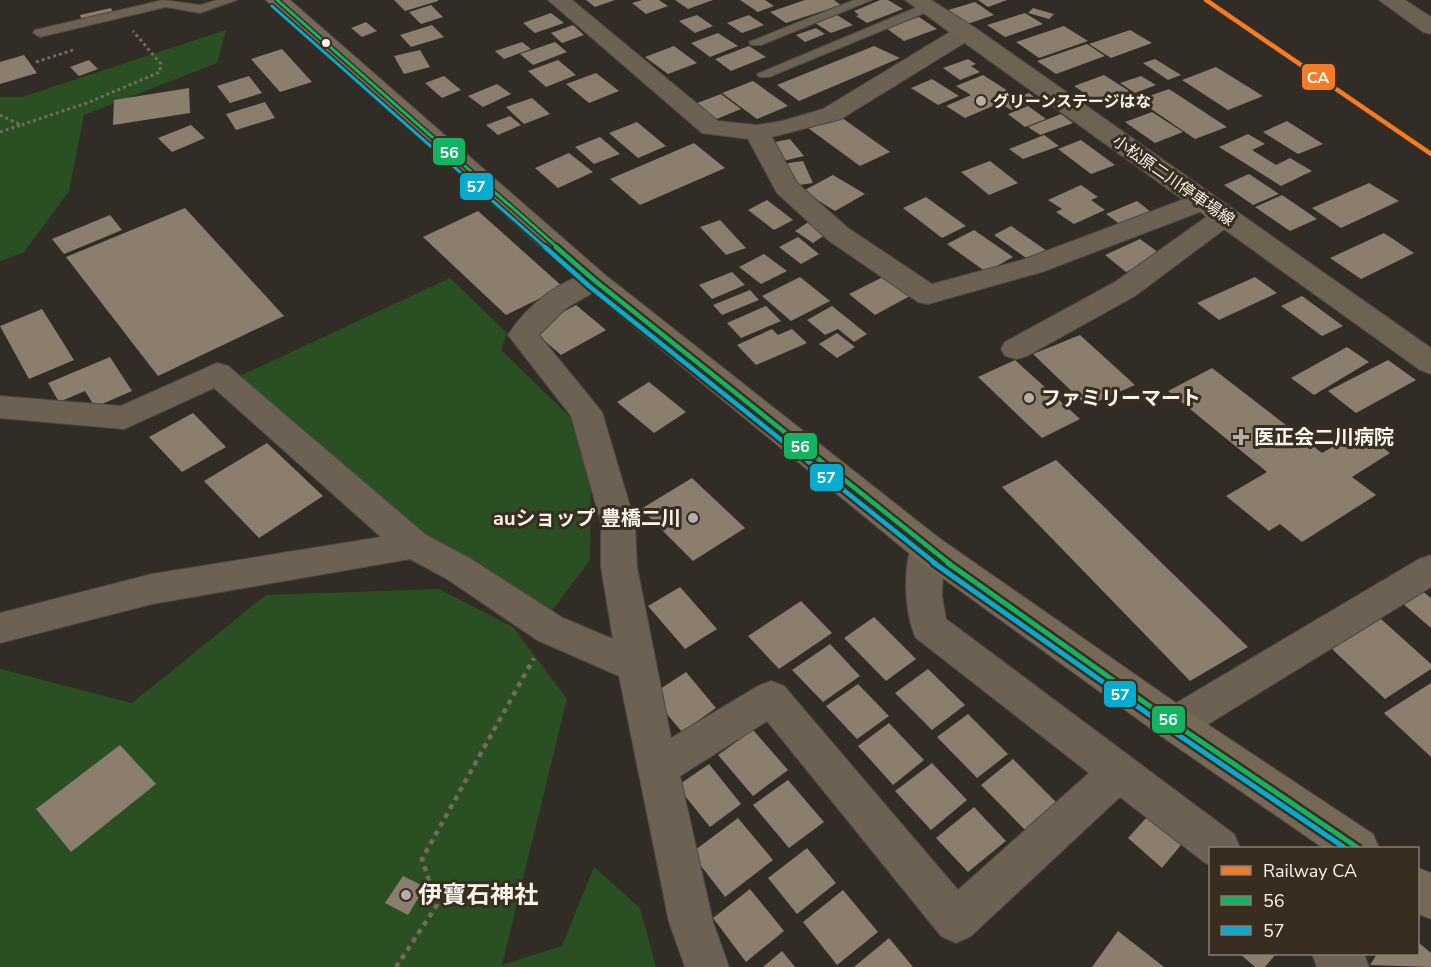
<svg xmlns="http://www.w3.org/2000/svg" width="1431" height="967" viewBox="0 0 1431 967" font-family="'Nunito Sans','Noto Sans JP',sans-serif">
<rect width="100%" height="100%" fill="#322c26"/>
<path fill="#2a4f23" d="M226 30 217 63 84 115 69 191 24 252 0 261V97H22Z
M450 278 507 333 501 350 570 417 591 488 590 560 551 612 436 546 240 376Z
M439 589 513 627 567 699 502 965 562 946 594 867 640 908 656 967H0V669L132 703 266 595Z"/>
<path fill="#8b7e6e" d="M394 0H438V1L405 11Z
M586 0H615L595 7Z
M642 0H659L668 6 646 14 632 3Z
M675 0H713L688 9Z
M740 0H765L774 6 758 12Z
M805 0H834L841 5 786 23 770 12Z
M880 0H888L903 9 867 23 856 16 859 15 854 11Z
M978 0H1007L988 7Z
M975 2 994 15 964 25 945 11Z
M431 5 443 17 421 24 409 12Z
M111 8 114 14 82 21 80 15Z
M1033 8 1054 14 1049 19 1028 13Z
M551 13 564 23 535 33 523 23Z
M1025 13 1043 24 1005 37 987 25Z
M697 15 713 26 695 33 679 21Z
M749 15 764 25 742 33 727 23Z
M837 15 853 25 831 33 815 23Z
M919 17 937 29 904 41 886 28Z
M366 22 377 31 362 37 351 28Z
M432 25 444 37 411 47 400 35Z
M573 25 584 35 562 43 551 33Z
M1064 26 1088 41 1039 58 1016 42Z
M816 28 825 34 805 42 796 35Z
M1130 30 1152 43 1111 58 1089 44Z
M718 33 738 46 710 57 691 43Z
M522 42 531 49 504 59 495 51Z
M555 42 567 52 533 65 520 54Z
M1087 44 1105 56 1056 74 1037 61Z
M674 46 697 63 668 74 645 57Z
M749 46 766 57 731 71 715 59Z
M874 46 900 58 799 101 777 85Z
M282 49 312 82 280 92 251 59Z
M420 50 430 67 404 74 394 56Z
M24 55 37 73 0 84V62Z
M968 59 976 64 971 66 980 72 960 80 943 68Z
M1155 59 1181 75 1168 80 1143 63Z
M89 60 98 69 79 76 70 67Z
M558 60 576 75 546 87 528 71Z
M1216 67 1263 96 1228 110 1182 80Z
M596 73 619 91 589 103 566 84Z
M983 75 1016 96 965 118 946 106 971 95 956 86Z
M1104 75 1129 91 1099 103 1074 86Z
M249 76 262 93 230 103 217 86Z
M444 76 461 90 442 98 425 83Z
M1141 76 1156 85 1135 93 1120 83Z
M932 79 959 96 938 105 911 88Z
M753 81 788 106 757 119 722 93Z
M497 84 511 94 483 107 468 96Z
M189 88 190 113 113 125 114 100Z
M1169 89 1227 127 1195 139 1138 100Z
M1029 93 1038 100 1011 110 1000 103Z
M721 94 741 109 712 121 692 105Z
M532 98 550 114 524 124 506 107Z
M265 102 275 118 236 130 226 114Z
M1028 106 1046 119 1025 127 1008 114Z
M1152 112 1183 132 1155 143 1125 122Z
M1061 114 1073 123 1040 135 1028 127Z
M838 115 890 152 860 166 808 128Z
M510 116 521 125 498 135 486 125Z
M1287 121 1323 144 1298 154 1263 132Z
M637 122 666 146 638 158 609 133Z
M191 125 205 138 172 152 158 138Z
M1248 134 1265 144 1252 150 1276 165 1290 158 1312 171 1281 186 1219 147Z
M1044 135 1059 146 1023 159 1009 149Z
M600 137 620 154 594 164 575 147Z
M790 139 804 156 783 161 770 143Z
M1081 140 1115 165 1091 174 1058 149Z
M694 143 725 168 640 205 610 179Z
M569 153 593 172 558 188 535 168Z
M803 161 813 183 792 186 782 164Z
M990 161 1018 183 989 195 961 172Z
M1249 174 1279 194 1253 205 1224 185Z
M833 175 865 194 835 211 803 191Z
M1369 183 1399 201 1341 228 1312 208Z
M1081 185 1098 197 1091 200 1105 210 1074 224 1056 212 1062 209 1048 200Z
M1282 195 1317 219 1290 231 1255 207Z
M926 197 966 226 942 238 903 208Z
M767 200 793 220 774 230 748 210Z
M1137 201 1151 212 1121 225 1106 214Z
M185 208 284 316 158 376 66 257Z
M478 211 563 287 506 315 423 237Z
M110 215 122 230 64 254 52 239Z
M720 220 746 248 726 255 700 227Z
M810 221 828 233 813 243 795 231Z
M1011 226 1050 253 1033 263 994 235Z
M974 230 1013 257 986 272 947 244Z
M1384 233 1414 253 1361 279 1330 258Z
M798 237 819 254 801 264 779 247Z
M1140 239 1162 255 1126 272 1105 255Z
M764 254 787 271 761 284 739 267Z
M732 272 745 285 712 299 699 285Z
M885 276 910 296 875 315 849 294Z
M800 277 830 301 791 321 762 296Z
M1255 277 1277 293 1219 320 1197 303Z
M750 290 759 300 722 315 713 305Z
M1302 296 1343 326 1322 336 1281 306Z
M576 305 606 330 561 355 531 329Z
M766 306 781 321 741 338 727 323Z
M832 306 867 334 854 342 838 329 825 335 807 320Z
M42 309 74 360 29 379 0 326Z
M772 329 778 335 792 329 807 343 756 365 737 345Z
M837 333 855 347 837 358 819 344Z
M1080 335 1135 385 1087 406 1033 354Z
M1347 347 1369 362 1314 395 1291 378Z
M110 357 132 391 95 407 85 391 59 402 48 383Z
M1015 360 1080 419 1042 438 978 377Z
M1388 360 1416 380 1356 413 1328 391Z
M1212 368 1322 453 1360 431 1390 453 1352 477 1376 495 1302 542 1280 524 1269 531 1226 496 1267 472 1168 391Z
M649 382 686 412 654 433 617 402Z
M193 413 226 447 182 472 149 437Z
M267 443 323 496 259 538 204 481Z
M1056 460 1248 647 1190 681 1002 487Z
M692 478 745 528 693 561 641 509Z
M680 587 717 629 685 649 648 606Z
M1421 590 1431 598V628L1401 602Z
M801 601 832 633 779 669 748 636Z
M874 617 916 659 886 681 844 638Z
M1381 619 1431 664V669L1385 699 1332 649Z
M830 644 860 676 823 702 792 670Z
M928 669 965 705 932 730 895 693Z
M686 672 716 708 682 732 651 695Z
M1431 683V757L1384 713Z
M858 684 889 716 857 739 826 706Z
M968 714 1008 754 977 778 937 737Z
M889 723 924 760 893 785 858 746Z
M753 730 788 770 753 796 718 755Z
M120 745 156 784 71 852 36 809Z
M1013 759 1059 805 1027 832 981 785Z
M932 763 967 800 931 830 895 791Z
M709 764 741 804 710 827 677 786Z
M788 780 824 822 789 848 753 805Z
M974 807 1006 841 968 872 936 838Z
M1147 817 1181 845 1162 868 1128 838Z
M738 818 773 860 725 897 691 853Z
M807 848 836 883 797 914 768 878Z
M403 876 425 887 408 915 385 903Z
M750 889 784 931 746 962 713 918Z
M843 890 878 932 837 965 803 922Z
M1118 931 1164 967H1092Z
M889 938 913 967H854Z
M1418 942 1431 953V967L1370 965 1377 954H1418Z
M782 951 795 967H763Z
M1240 954H1276L1265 967H1255Z"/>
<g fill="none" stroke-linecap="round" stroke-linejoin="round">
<g stroke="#4d4842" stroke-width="2">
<path id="lane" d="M163 0 200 5 217 0H237L200 13 166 7 40 37 33 33 35 30Z
M854 0H872L761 45H751L749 42Z
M927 3 932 4V10L769 77H759L757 74Z"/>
</g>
<g stroke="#4d4842" stroke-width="2">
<path id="street" d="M548 0H572L718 121 757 125 782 121 823 109 958 27H974L977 32 974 37 841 119 772 137 797 183 848 228 932 284 1022 260 1195 195 1204 193 1213 195 1217 201 1213 207 1042 272 928 304 918 302 828 240 777 193 748 139 702 133Z
M1379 0H1405L1431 17V34L1423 32Z
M1225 208 1234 210 1238 216 1234 222 1135 296 1027 356 1016 359 1005 356 1001 349 1005 342 1115 282 1216 210Z
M594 271 604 274 608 280 604 286 565 309 539 335 602 412 635 523 637 567 671 738 758 686 771 681 784 686 958 890 1089 773 916 638C904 613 902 563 915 538L927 534 939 538 944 548 942 596 946 619 1234 834 1240 848H1210V865L1204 862 1120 797 971 936 956 943 941 936 767 721 680 776 713 922 729 967H685L669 922 619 676 537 640 447 579 410 559 152 604 0 643V613L152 574 381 537 214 388 124 429 0 418V396L121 406 217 363 228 366 426 535 471 559 563 618 613 639 601 567V523L571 416 508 335C527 305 560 280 594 271Z
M1431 555V587L1189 736 1175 741 1161 736 1156 724 1161 712 1419 559Z
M1312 954H1364L1369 967H1317Z"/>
</g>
<g stroke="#4d4842" stroke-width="2">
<path id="secondary" d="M905 0H931L974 27 1431 348V374L1420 370Z"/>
</g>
<g stroke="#4d4842" stroke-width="2">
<path id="primary" d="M266 0H290L604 274 939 538 1189 712 1373 834 1379 848H1323L1161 736 915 558 584 286Z
M1418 868 1431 873V919L1418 914Z"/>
</g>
<path stroke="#736a60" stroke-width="3" stroke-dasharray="3 3" stroke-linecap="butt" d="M36 62 73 50
M0 115 21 125 87 103 160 72 161 64 133 31
M0 132 21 125"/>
<path stroke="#736a60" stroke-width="4.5" stroke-dasharray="5 5" stroke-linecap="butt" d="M396 967 437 905 422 859 534 658"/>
<use href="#lane" fill="#6c6153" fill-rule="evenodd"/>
<use href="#street" fill="#6c6153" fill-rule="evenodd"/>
<use href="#secondary" fill="#6e6252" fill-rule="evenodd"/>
<use href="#primary" fill="#766856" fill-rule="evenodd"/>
<g stroke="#382d20" stroke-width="6">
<path id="bus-1-far2" d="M277 0 558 248"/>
</g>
<g stroke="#382d20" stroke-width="9">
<path id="bus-1-far1" d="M556 247 594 280 950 564"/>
</g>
<g stroke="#382d20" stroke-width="10">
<path id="bus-1" d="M948 563 1175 724 1358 848"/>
</g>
<g stroke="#382d20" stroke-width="6">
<path id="bus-2-far2" d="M272 6 546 248"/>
</g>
<g stroke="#382d20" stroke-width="9">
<path id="bus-2-far1" d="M545 247 589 286 936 564"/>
</g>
<g stroke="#382d20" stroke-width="10">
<path id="bus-2" d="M934 563 1171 730 1345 848"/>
</g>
<use href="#bus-1-far2" stroke="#13b361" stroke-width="3"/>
<use href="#bus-1-far1" stroke="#13b361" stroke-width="4.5"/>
<use href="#bus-1" stroke="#13b361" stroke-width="5"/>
<use href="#bus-2-far2" stroke="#06acd0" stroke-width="3"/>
<use href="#bus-2-far1" stroke="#06acd0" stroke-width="4.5"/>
<use href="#bus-2" stroke="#06acd0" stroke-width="5"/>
<g stroke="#382d20" stroke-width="8">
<path id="rail-1" d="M1206 0 1431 154"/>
</g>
<use href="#rail-1" stroke="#f57c26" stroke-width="4.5"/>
</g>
<circle fill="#fbf4eb" stroke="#382d20" stroke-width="2" cx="326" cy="43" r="5"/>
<g fill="#b5aea6" stroke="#382d20" stroke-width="2">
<circle cx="981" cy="101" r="6"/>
<circle cx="1029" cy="398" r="6"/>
<path d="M1238 428h6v6h6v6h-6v6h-6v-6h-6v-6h6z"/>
<circle cx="693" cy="518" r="6"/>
<circle cx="406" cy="895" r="6"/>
</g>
<g text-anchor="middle" stroke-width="6" stroke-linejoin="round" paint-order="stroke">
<g font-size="16" font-weight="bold" fill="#fbf4eb" stroke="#382d20" text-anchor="start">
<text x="993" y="107">グリーンステージはな</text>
</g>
<g font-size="16" fill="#fbf4eb" stroke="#382d20">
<text transform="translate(1174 180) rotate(35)" y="6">小松原二川停車場線</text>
</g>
<g font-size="20" font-weight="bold" fill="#fbf4eb" stroke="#382d20" text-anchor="start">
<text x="1041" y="405">ファミリーマート</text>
<text x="1254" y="444">医正会二川病院</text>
<text x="681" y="525" text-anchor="end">auショップ 豊橋二川</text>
</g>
<g font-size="24" font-weight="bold" fill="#fbf4eb" stroke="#382d20" text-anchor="start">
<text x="418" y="903">伊寶石神社</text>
</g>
</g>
<g stroke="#382d20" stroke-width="2">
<rect x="1301" y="63" width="35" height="28" rx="6" fill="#f57c26"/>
<rect x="432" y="137" width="34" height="29" rx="6" fill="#13b361"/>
<rect x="459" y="172" width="35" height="29" rx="6" fill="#06acd0"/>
<rect x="783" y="432" width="35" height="28" rx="6" fill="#13b361"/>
<rect x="809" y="463" width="35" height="29" rx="6" fill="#06acd0"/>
<rect x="1103" y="680" width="34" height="28" rx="6" fill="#06acd0"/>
<rect x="1151" y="705" width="35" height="29" rx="6" fill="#13b361"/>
</g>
<g font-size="16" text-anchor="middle" font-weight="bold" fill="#fff">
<text x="1318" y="83">CA</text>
<text x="449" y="158">56</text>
<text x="476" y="192">57</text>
<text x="800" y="452">56</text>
<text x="826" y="483">57</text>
<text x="1120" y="700">57</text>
<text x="1168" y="725">56</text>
</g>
<rect x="1209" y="847" width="210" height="108" fill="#382d20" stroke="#867d71" stroke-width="1.5"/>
<rect x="1221" y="866" width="30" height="9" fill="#f57c26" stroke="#867d71" stroke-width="1.5"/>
<text x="1263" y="877" font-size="18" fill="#fbf4eb">Railway CA</text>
<rect x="1221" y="896" width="30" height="9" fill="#13b361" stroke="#867d71" stroke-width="1.5"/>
<text x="1263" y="907" font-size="18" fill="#fbf4eb">56</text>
<rect x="1221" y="926" width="30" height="9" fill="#06acd0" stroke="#867d71" stroke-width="1.5"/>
<text x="1263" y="937" font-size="18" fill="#fbf4eb">57</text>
</svg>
